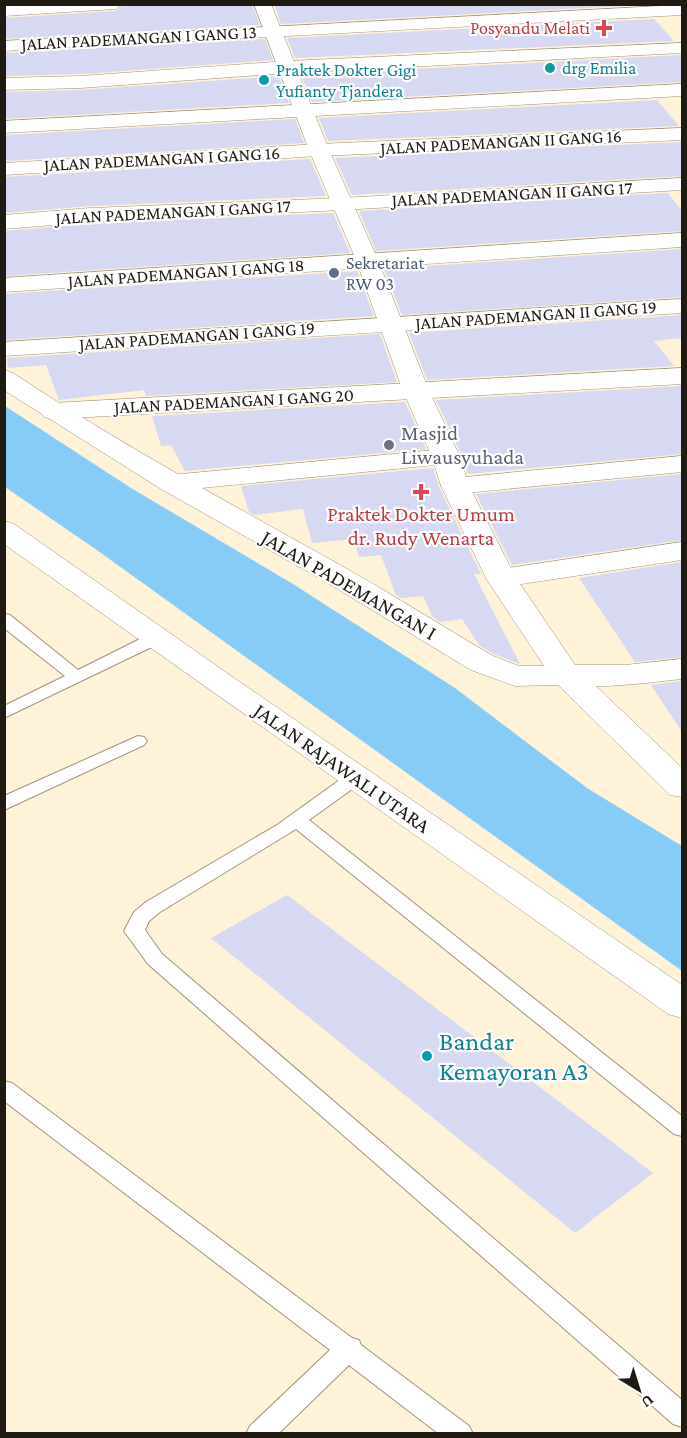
<svg xmlns="http://www.w3.org/2000/svg" width="687" height="1438" viewBox="0 0 687 1438" font-family="'Crimson Pro',serif">
<rect width="100%" height="100%" fill="#fef2d9"/>
<path fill="#87ccf6" d="M5 406 131 488 293 584 455 688 587 788 682 846V971L94 548 5 487Z"/>
<path fill="#d7d8f2" d="M125 4H252L260 25 4 39V18L115 11Z
M274 4H642V5L281 24Z
M654 19 674 41 295 58 287 38Z
M265 39 273 60 81 74 4 76V53Z
M682 55V82L312 102 301 75Z
M279 76 289 103 4 119V92L81 90Z
M657 100 679 126 328 141 319 118Z
M295 119 304 143 4 161V135Z
M682 142V176L352 195 335 158Z
M310 159 326 196 90 206 4 213V177Z
M668 193 682 211V231L376 251 359 211Z
M333 213 350 253 4 276V231L90 224Z
M682 249V297L402 315 384 269Z
M357 271 374 316 4 340V294Z
M682 315V338L654 341 674 366 427 380 409 333Z
M380 334 397 382 146 396 144 390 59 400 46 365 8 368 7 358Z
M682 386V454L468 474 462 456 436 400Z
M405 402 426 449 185 471 171 445 161 446 152 416Z
M433 468 439 487 481 574H474L520 664 494 654 479 645 462 619 440 622 432 616 423 596 402 598 396 595 381 555 359 557 353 539 312 543 303 509 254 515 249 512 241 486Z
M682 474V540L512 565 476 494Z
M682 562V657L635 662 579 578Z
M682 681V732L651 685Z
M287 895 653 1173 575 1233 211 938Z"/>
<g fill="none" stroke-linecap="round" stroke-linejoin="round">
<g stroke="#9e937c" stroke-width="2">
<path id="service" d="M4 614 10 615 78 670 150 634H162L165 638 162 642 4 718V706L65 676 4 628Z
M138 736 144 737 147 741 144 745 4 810V796Z
M355 772 362 774 364 778 362 782 309 820 682 1116V1136L674 1134 296 829 160 912 149 921 145 930 162 954 682 1400V1427L673 1424 148 964 124 931 134 912 146 902 277 825 348 774Z
M4 1081 12 1083 352 1338 359 1340 361 1345 469 1426 473 1434H439L349 1365 278 1434H246L250 1426 330 1350 4 1101Z"/>
</g>
<g stroke="#9e937c" stroke-width="1">
<path id="minor" d="M25 4H123L115 9 4 16V6Z
M682 5V15L4 51V41Z
M682 43V53L288 73 81 88 4 90V78L81 76 288 61Z
M682 84V96L4 133V121Z
M682 128V140L319 156 4 175V163L319 144Z
M682 178V190L342 210 90 222 4 229V215L90 208 342 198Z
M682 233V247L4 292V278Z
M682 299V313L4 356V342Z
M682 368V384L53 419 44 417 40 411 44 405 53 403Z
M446 449 456 451 460 457 456 463 171 491 161 489 157 483 161 477 171 475Z
M682 456V472L455 494 445 492 441 486 445 480 455 478Z
M682 542V560L501 587 490 584 486 578 490 572 501 569Z
M682 659V679C643 683 593 691 555 682L550 675 555 668 566 665H625Z"/>
</g>
<g stroke="#9e937c" stroke-width="1">
<path id="tertiary" d="M254 4H271L329 150 378 260 429 391 460 457 469 486 516 578 577 668 682 768V797L670 795 558 685 515 686 471 670 321 579 161 489 4 390V370L13 373C118 443 229 503 340 565 392 594 442 626 493 656L519 666H544L486 578 441 486 432 457 403 391 356 260 309 150Z
M4 521 14 524 244 685 682 985V1018L668 1014 4 544Z"/>
</g>
<use href="#service" fill="#fff" fill-rule="evenodd"/>
<use href="#minor" fill="#fff" fill-rule="evenodd"/>
<use href="#tertiary" fill="#fff" fill-rule="evenodd"/>
</g>
<g fill="#e0444e" stroke="#fff" stroke-width="2">
<path d="M601 19h6v6h6v6h-6v6h-6v-6h-6v-6h6z"/>
<path d="M418 483h6v6h6v6h-6v6h-6v-6h-6v-6h6z"/>
</g>
<g fill="#0f9aa8" stroke="#fff" stroke-width="2">
<circle cx="550" cy="68" r="6"/>
<circle cx="264" cy="80" r="6"/>
<circle cx="427" cy="1056" r="6"/>
</g>
<circle fill="#5c6f8a" stroke="#fff" stroke-width="2" cx="334" cy="273" r="6"/>
<circle fill="#6b7280" stroke="#fff" stroke-width="2" cx="389" cy="445" r="6"/>
<g text-anchor="middle" stroke-width="4.5" stroke-linejoin="round" paint-order="stroke">
<g font-size="18" fill="#be3a42" stroke="#fff" text-anchor="end">
<text x="590" y="34">Posyandu Melati</text>
</g>
<g font-size="18" fill="#1f1a12" stroke="#fff">
<text transform="translate(139 38) rotate(-3)" y="6">JALAN PADEMANGAN I GANG 13</text>
<text transform="translate(501 142) rotate(-3)" y="6">JALAN PADEMANGAN II GANG 16</text>
<text transform="translate(162 159) rotate(-3)" y="6">JALAN PADEMANGAN I GANG 16</text>
<text transform="translate(512 194) rotate(-3)" y="6">JALAN PADEMANGAN II GANG 17</text>
<text transform="translate(173 212) rotate(-3)" y="6">JALAN PADEMANGAN I GANG 17</text>
<text transform="translate(186 273) rotate(-4)" y="6">JALAN PADEMANGAN I GANG 18</text>
<text transform="translate(536 315) rotate(-4)" y="6">JALAN PADEMANGAN II GANG 19</text>
<text transform="translate(197 336) rotate(-4)" y="6">JALAN PADEMANGAN I GANG 19</text>
<text transform="translate(234 401) rotate(-3)" y="6">JALAN PADEMANGAN I GANG 20</text>
</g>
<g font-size="18" fill="#0d838f" stroke="#fff" text-anchor="start">
<text x="562" y="74">drg Emilia</text>
<text x="276" y="76">Praktek Dokter Gigi<tspan x="276" dy="21">Yufianty Tjandera</tspan></text>
</g>
<g font-size="18" fill="#4e5e75" stroke="#fff" text-anchor="start">
<text x="346" y="269">Sekretariat<tspan x="346" dy="21">RW 03</tspan></text>
</g>
<g font-size="21" fill="#5b616d" stroke="#fff" text-anchor="start">
<text x="401" y="440">Masjid<tspan x="401" dy="24">Liwausyuhada</tspan></text>
</g>
<g font-size="21" fill="#be3a42" stroke="#fff">
<text x="421" y="521">Praktek Dokter Umum<tspan x="421" dy="24">dr. Rudy Wenarta</tspan></text>
</g>
<g font-size="21" fill="#1f1a12" stroke="#fff">
<text transform="translate(349 585) rotate(30)" y="7">JALAN PADEMANGAN I</text>
<text transform="translate(342 768) rotate(35)" y="7">JALAN RAJAWALI UTARA</text>
</g>
<g font-size="26" fill="#0d838f" stroke="#fff" text-anchor="start">
<text x="439" y="1050">Bandar<tspan x="439" dy="30">Kemayoran A3</tspan></text>
</g>
</g>
<rect width="687" height="1438" fill="none" stroke="#1f1a12" stroke-width="12"/>
<g transform="translate(639 1390) rotate(142)" stroke="#ffffff" stroke-width="4.5" paint-order="stroke">
<path d="M0-4.5L10 22L0 15L-10 22Z" fill="#1f1a12"/>
<text y="-9" font-size="16" font-weight="bold" text-anchor="middle" fill="#1f1a12">U</text>
</g>
</svg>
